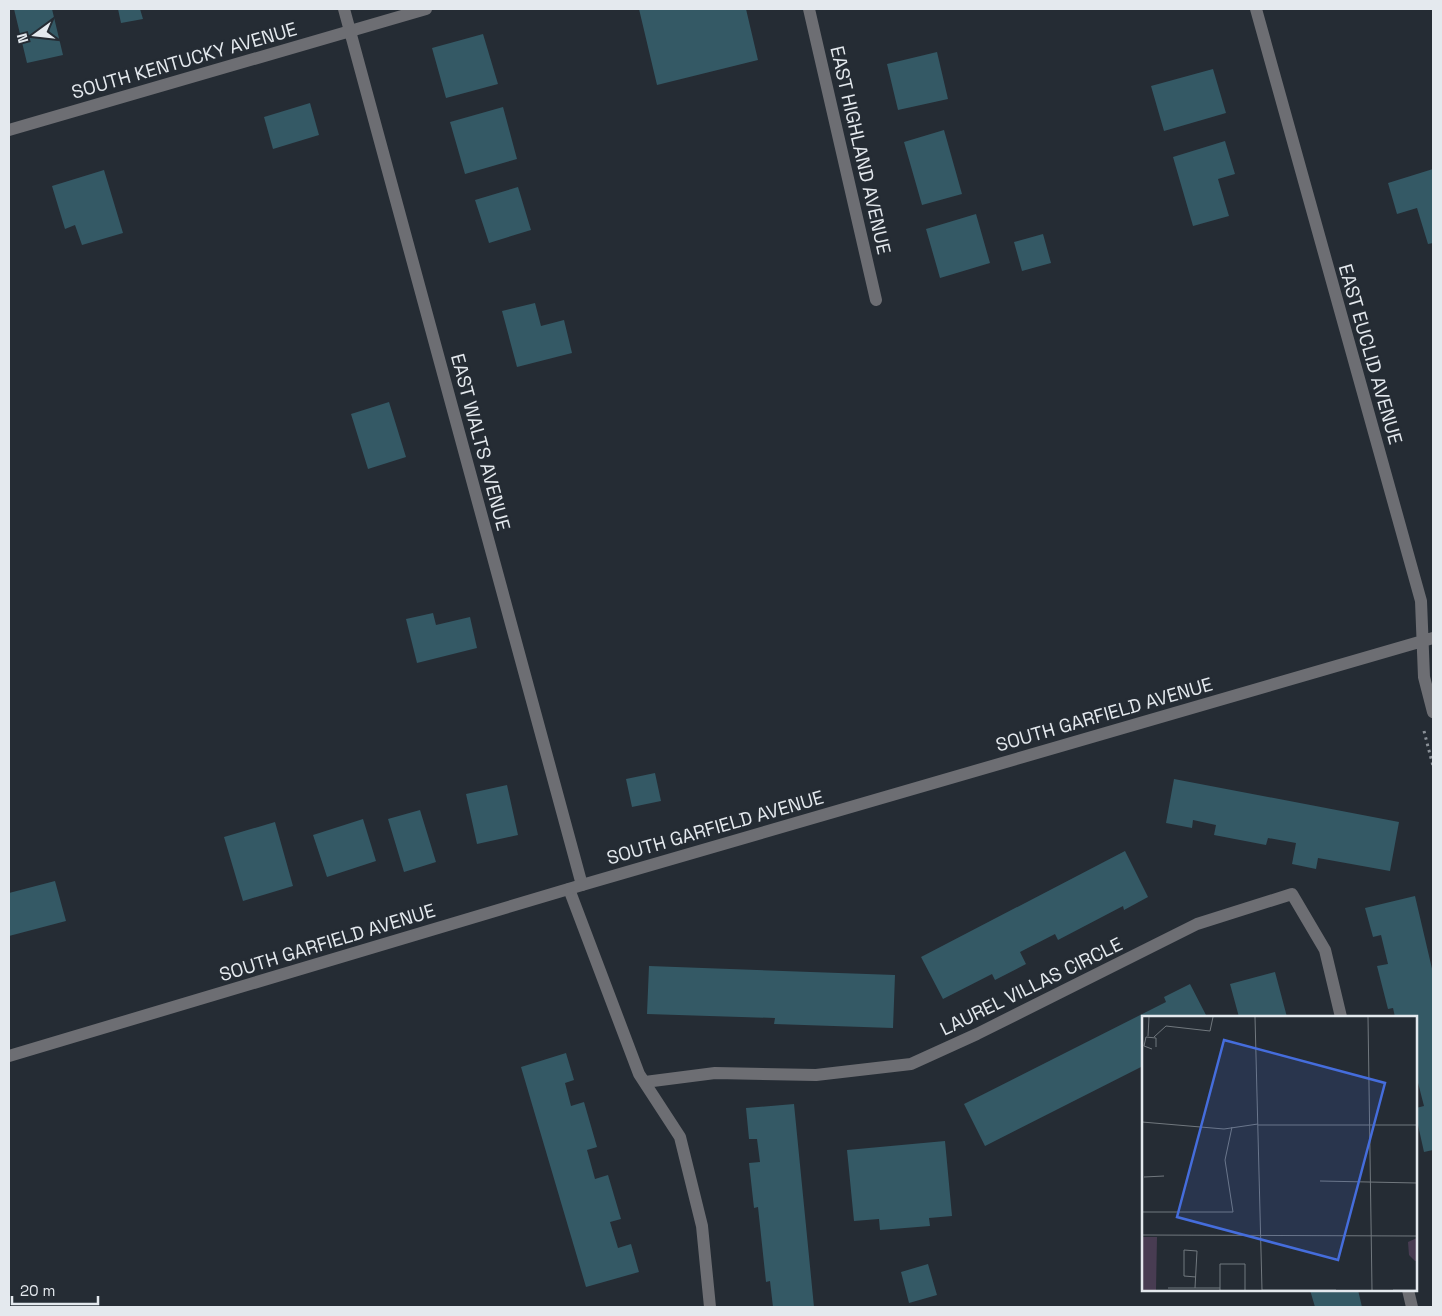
<svg xmlns="http://www.w3.org/2000/svg" width="1442" height="1316" viewBox="0 0 1442 1316" font-family="'Space Grotesk',sans-serif">
<rect width="100%" height="100%" fill="#252c34"/>
<path fill="#345965" d="M14 9H52L63 55 27 63Z
M118 9H140L143 19 121 23Z
M639 9H746L758 60 657 85Z
M483 34 498 84 446 98 432 48Z
M937 52 948 99 898 110 887 64Z
M1213 69 1226 113 1164 131 1151 86Z
M310 103 319 135 273 149 264 117Z
M503 107 517 159 465 174 450 122Z
M944 130 962 194 922 205 904 142Z
M1225 141 1235 174 1218 179 1229 216 1193 226 1173 157Z
M1433 169V243L1428 244 1417 208 1397 214 1388 183Z
M104 170 123 233 82 245 75 225 65 229 52 186Z
M518 187 531 230 489 243 475 200Z
M976 214 990 263 940 278 926 229Z
M1043 234 1051 263 1022 271 1014 242Z
M535 303 541 326 564 320 572 353 517 367 502 311Z
M389 402 406 457 368 469 351 414Z
M433 613 436 625 470 617 477 648 417 663 406 619Z
M655 773 661 801 632 807 626 779Z
M1174 779 1399 822 1390 871 1318 858 1316 869 1292 864 1296 843 1268 838 1266 845 1214 835 1216 825 1193 820 1192 828 1166 823Z
M507 785 518 835 477 844 466 794Z
M420 810 436 862 404 872 388 819Z
M363 819 376 861 327 877 313 835Z
M275 822 293 886 243 901 224 837Z
M1125 851 1148 897 1124 910 1123 906 1058 940 1055 934 1020 952 1026 964 995 980 992 974 943 999 921 957Z
M55 881 66 921 9 936V893Z
M1415 896 1433 973V1150L1424 1152 1416 1116V1108L1424 1106 1417 1079 1416 1080V1017H1395L1393 1008 1388 1009 1377 966 1388 964 1381 935 1373 937 1365 908Z
M649 966 895 975 893 1028 774 1024 775 1018 647 1014Z
M1275 972 1287 1017H1239L1230 984Z
M1190 984 1207 1017H1143V1066L985 1146 964 1104 1166 1002 1164 997Z
M566 1053 574 1080 565 1083 571 1106 584 1102 597 1147 587 1150 595 1179 608 1175 621 1219 610 1222 618 1248 631 1244 639 1272 586 1287 521 1067Z
M794 1104 814 1307H773L770 1281 766 1282 758 1207 754 1208 749 1163 760 1162 757 1139H749L746 1108Z
M945 1141 952 1216 929 1218 930 1226 880 1230 879 1219 854 1221 847 1150Z
M928 1264 937 1295 909 1303 901 1272Z
M1310 1290H1358L1362 1307H1315Z"/>
<g fill="none" stroke-linecap="round" stroke-linejoin="round">
<path stroke="#8a9097" stroke-width="3" stroke-dasharray="2.5 4" stroke-linecap="butt" d="M1424 731 1433 766"/>
<path stroke="#6d6e73" stroke-width="12" d="M344 9 582 885
M809 9 876 300
M9 130 426 9
M569 889 639 1074 680 1137 702 1226 710 1307
M645 1082 715 1073 816 1075 911 1064 977 1034 1197 924 1292 894 1325 950 1341 1017
M1408 1290 1412 1307"/>
<path stroke="#6d6e73" stroke-width="12" d="M1256 9 1421 601 1424 677 1433 712
M9 1056 582 885 1433 638"/>
</g>
<g text-anchor="middle" stroke-width="5" stroke-linejoin="round" paint-order="stroke">
<g font-size="19" fill="#e4e9ee" stroke="#252c34">
<text transform="translate(184 60) rotate(-16)" y="7">SOUTH KENTUCKY AVENUE</text>
<text transform="translate(861 150) rotate(77)" y="7">EAST HIGHLAND AVENUE</text>
<text transform="translate(1371 354) rotate(74)" y="7">EAST EUCLID AVENUE</text>
<text transform="translate(481 442) rotate(75)" y="7">EAST WALTS AVENUE</text>
<text transform="translate(1104 714) rotate(-16)" y="7">SOUTH GARFIELD AVENUE</text>
<text transform="translate(715 827) rotate(-16)" y="7">SOUTH GARFIELD AVENUE</text>
<text transform="translate(327 942) rotate(-17)" y="7">SOUTH GARFIELD AVENUE</text>
<text transform="translate(1031 986) rotate(-26)" y="7">LAUREL VILLAS CIRCLE</text>
</g>
</g>
<g transform="translate(1142 1016)">
<rect width="275" height="275" fill="#252c34"/>
<path d="M0 221H15L14 274H0ZM275 222V245H273L267 239 266 226Z" fill="#483c52"/>
<path fill="none" stroke="#71787e" stroke-width="1" d="M113 1 120 274M226 1 230 274M6 20 7 1M12 21 24 10 68 15 71 1M10 33 2 30 4 21 14 22V31M0 106 82 113 116 108M116 109H275M0 156V171M2 161 22 160M178 165 275 167M0 196H91L83 144 90 111M0 219 275 220M26 272H78M53 272 55 235 42 234V260L54 261M78 274V248H103V274M120 274H194M251 274H275"/>
<path fill="#456ddc" fill-opacity="0.15" stroke="#456ddc" stroke-width="2.5" d="M82 24 243 67 196 244 35 201Z"/>
<rect width="275" height="275" fill="none" stroke="#e4e9ee" stroke-width="2.5"/>
</g>
<rect width="1442" height="1316" fill="none" stroke="#e4e9ee" stroke-width="20"/>
<g transform="translate(35 35) rotate(255)" stroke="#252c34" stroke-width="4" paint-order="stroke">
<path d="M0-4L9 19L0 12L-9 19Z" fill="#e4e9ee"/>
<text y="-8" font-size="14" font-weight="bold" text-anchor="middle" fill="#e4e9ee">N</text>
</g>
<path d="M12 1296v8h86v-8" fill="none" stroke="#e4e9ee" stroke-width="2.5"/>
<text x="20" y="1296" font-size="15" fill="#e4e9ee" stroke="#252c34" stroke-width="4" paint-order="stroke">20 m</text>
</svg>
